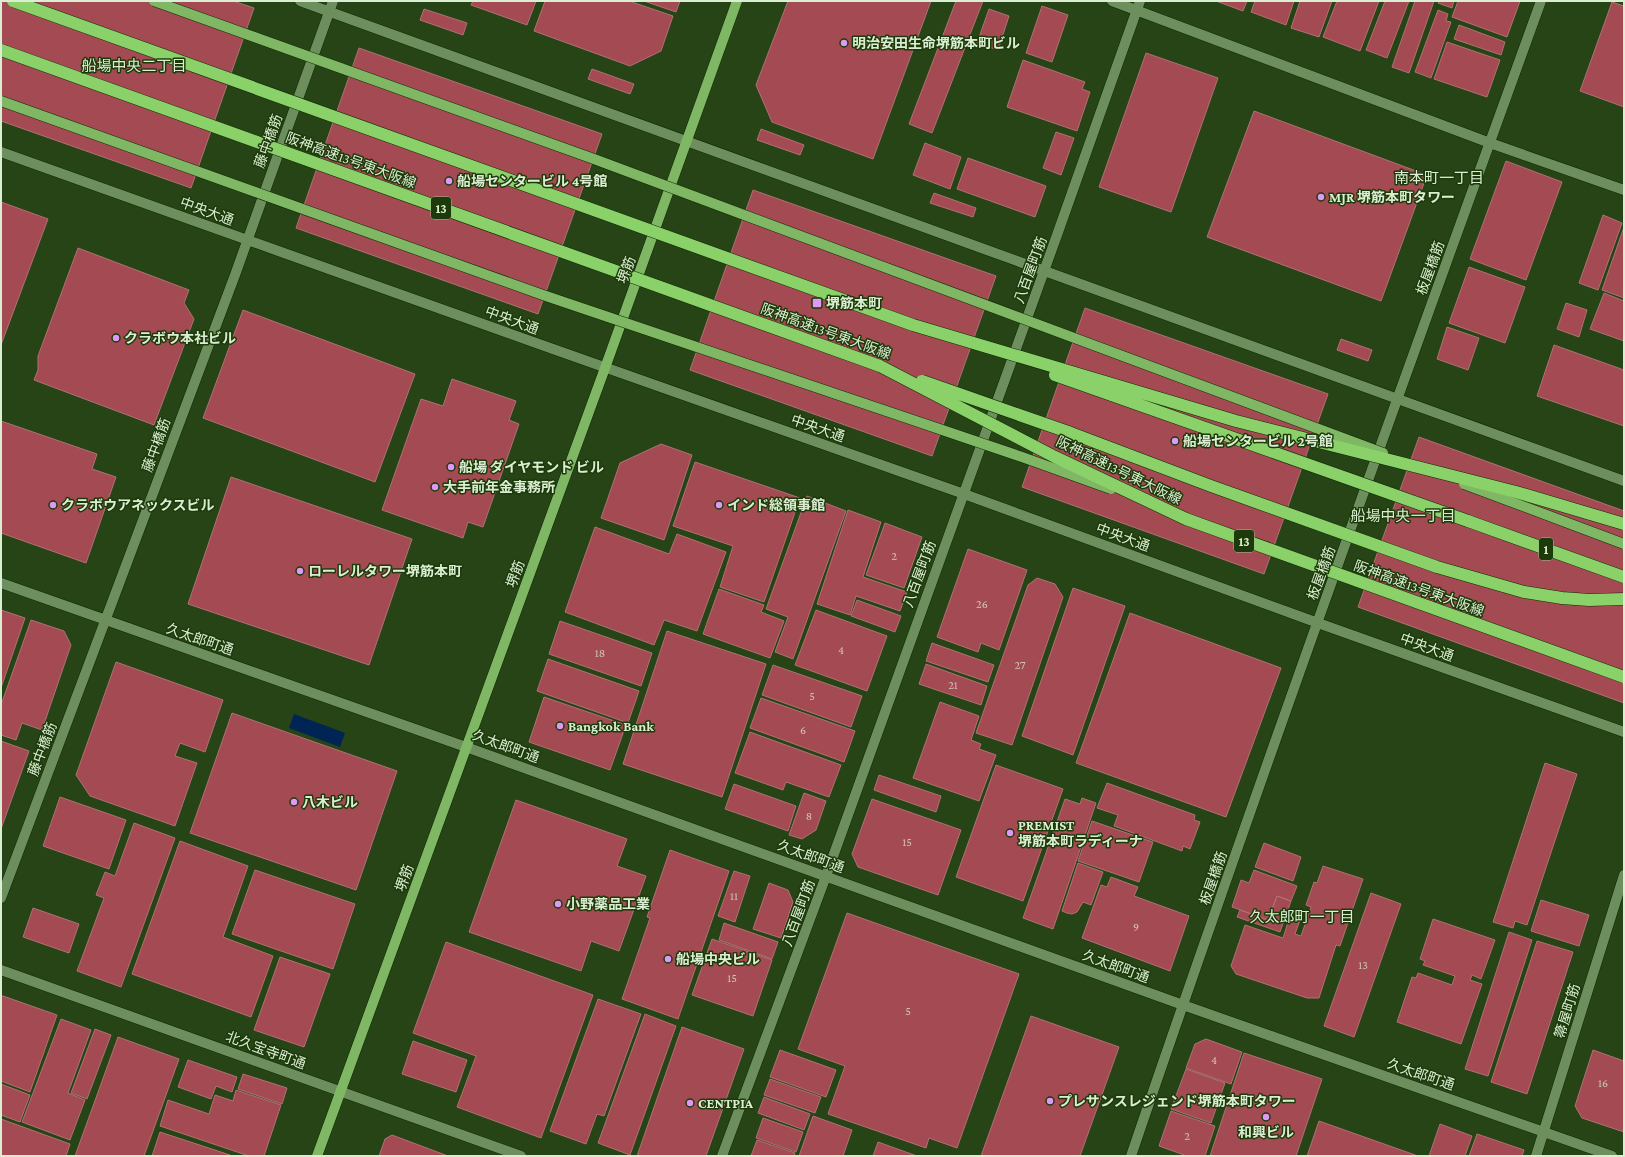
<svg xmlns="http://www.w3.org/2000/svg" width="1625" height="1157" viewBox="0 0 1625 1157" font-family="'Crimson Pro','Noto Sans JP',serif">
<rect width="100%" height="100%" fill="#264416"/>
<path fill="#002554" d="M294 714 345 733 340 747 289 728Z"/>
<path fill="#a44a52" stroke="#b07174" d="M1 1H233L254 8 191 188 1 121Z
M473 1H536L527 25 471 5Z
M545 1H629L673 16 661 51 630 66 534 31Z
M644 1H680L676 12Z
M788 1H931L873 159 772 122 756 85Z
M956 1H983L932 133 909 124Z
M1216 1H1247L1243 11Z
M1255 1H1294L1286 25 1251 12Z
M1300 1H1332L1319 37 1291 28Z
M1337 1H1379L1360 51 1323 37Z
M1385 1H1409L1387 58 1366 50Z
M1415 1H1434L1409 73 1392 67Z
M1439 1H1454L1452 8 1438 3Z
M1458 1H1520L1507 37 1452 17Z
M1612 2 1624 6V107L1580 91Z
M1042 6 1068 15 1052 62 1026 53Z
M424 9 467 23 463 35 420 20Z
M989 9 1009 16 998 50 977 43Z
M1438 10 1448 14 1446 21 1451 22 1431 78 1415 72Z
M1459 25 1505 42 1501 55 1454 39Z
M1447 42 1500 60 1487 97 1434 79Z
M359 48 602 134 538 314 296 228Z
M1146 53 1218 78 1171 212 1099 187Z
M1023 60 1085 82 1082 89 1090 92 1077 131 1007 107Z
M592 69 634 84 630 94 588 79Z
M1254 111 1427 175 1381 301 1207 237Z
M761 129 804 145 800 155 757 140Z
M1056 132 1074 138 1061 175 1043 168Z
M925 143 961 157 950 189 913 175Z
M968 158 1046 186 1035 217 957 189Z
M1506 161 1562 182 1526 280 1470 259Z
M753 190 996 276 932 456 690 370Z
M934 193 976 208 973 217 930 203Z
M1 202 48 219 1 345Z
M1603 215 1622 223 1598 290 1579 283Z
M1624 227V298L1602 290Z
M78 248 189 290 184 303 194 319 154 425 34 380 38 370V356Z
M1469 267 1525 287 1505 343 1449 323Z
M1604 293 1624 301V341L1590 329Z
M1566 303 1587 310 1579 337 1557 329Z
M1085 308 1328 394 1264 574 1022 487Z
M243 310 415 374 375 482 203 418Z
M1447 327 1479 338 1468 370 1437 359Z
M1341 339 1372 350 1368 361 1337 350Z
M1554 345 1624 370V426L1537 396Z
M452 379 516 401 509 420 519 424 483 527 468 522 463 538 382 510 421 399 443 406Z
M1 421 97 454 92 469 116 477 86 563 1 533Z
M1419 437 1624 511V703L1358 607Z
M661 444 692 455 664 540 601 518 620 463Z
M695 462 800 498 764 602 720 587 733 546 673 526Z
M231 477 412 539 369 665 188 604Z
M807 496 846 511 793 659 775 652 788 617 766 609Z
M848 510 881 522 863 577 907 592 900 611 856 596 850 615 817 604Z
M885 523 922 537 904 588 866 575Z
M595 527 669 554 677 534 726 552 697 631 664 620 654 645 565 612Z
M968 549 1027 570 999 650 981 643 978 652 937 637Z
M1037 578 1055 584 1063 597 1012 745 976 733 1028 585Z
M1073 588 1125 606 1073 755 1022 736Z
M719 589 764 605 761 612 784 621 770 658 703 634Z
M857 600 901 616 895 632 851 616Z
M1 610 25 618 1 688Z
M816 610 887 636 867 691 795 665Z
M1130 613 1281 668 1226 817 1076 763Z
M31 620 64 631 71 645 42 730 22 723 16 740 1 735V705Z
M560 621 652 653 641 686 549 654Z
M667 631 766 664 722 797 623 764Z
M932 643 994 665 988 682 926 661Z
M548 659 639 691 628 723 537 691Z
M116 662 223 700 205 752 180 743 175 756 197 763 175 826 90 796 76 775Z
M926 664 987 686 981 705 919 684Z
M773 665 862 696 851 727 762 695Z
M544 697 626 725 610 770 529 742Z
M761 698 855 731 844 762 750 728Z
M940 702 979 716 971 740 981 744 979 749 996 755 979 801 913 778Z
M232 713 397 771 356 890 190 833Z
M750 732 841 765 829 797 786 782 783 790 735 773Z
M1 741 29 751 1 829Z
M1545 763 1577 774 1527 925 1515 921 1513 928 1493 922Z
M996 765 1063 789 1023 901 956 877Z
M879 775 941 796 936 812 874 790Z
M1107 783 1195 815 1194 820 1200 822 1190 849 1183 846 1182 851 1114 826 1118 815 1097 808Z
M734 784 796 806 788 831 725 809Z
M804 793 826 801 816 830 802 839 789 835Z
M60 797 126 820 109 869 43 846Z
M1082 798 1096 803 1053 929 1023 918 1065 799 1080 804Z
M872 799 961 830 938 895 858 867 852 854Z
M516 800 627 839 617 866 646 876 619 951 591 941 581 971 469 932Z
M1092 821 1153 842 1139 882 1078 861Z
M134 823 175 838 121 987 77 971 104 898 96 895 105 872 115 876Z
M180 841 248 866 223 937 273 956 251 1017 132 974Z
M1264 843 1301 857 1293 881 1255 867Z
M670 850 729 871 678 1019 622 999 650 918 647 917Z
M1078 863 1103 872 1091 905 1083 902 1077 912 1072 914 1067 913 1062 911Z
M1323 866 1363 879 1340 946 1336 945 1319 998H1307L1236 974 1231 966 1245 925 1283 938 1290 916 1300 920 1295 934 1301 936 1311 907 1306 905 1314 882 1317 883Z
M255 870 355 904 333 969 232 934Z
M1254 870 1297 886 1291 901 1277 896 1268 920 1232 907 1241 880 1249 883Z
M734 871 750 876 735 922 718 916Z
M1111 877 1138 887 1134 896 1189 916 1170 971 1082 938 1101 885 1107 887Z
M769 883 788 890 793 902 781 938 753 929Z
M1371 893 1401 904 1354 1037 1324 1026Z
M1277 896 1291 901 1280 932 1237 917 1240 910 1268 920Z
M1541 900 1589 915 1579 946 1531 931Z
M33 908 79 924 69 953 23 937Z
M847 913 1019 974 957 1148 929 1138 926 1148 828 1114 845 1066 798 1049Z
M1433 919 1495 940 1481 979 1472 975 1470 980 1482 984 1461 1044 1397 1022 1412 977 1416 978 1418 973 1452 985 1455 976 1423 965 1425 961 1420 959Z
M724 923 778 942 772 959 719 940Z
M1509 932 1532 940 1488 1076 1465 1069Z
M712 939 772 960 753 1016 692 995Z
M1537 941 1573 952 1527 1094 1491 1082Z
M446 942 593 995 541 1138 457 1107 476 1056 413 1033Z
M280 957 330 974 304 1047 254 1030Z
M1 996H3L57 1015 30 1092 1 1081Z
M598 999 641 1014 604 1116 597 1114 586 1144 550 1131Z
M645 1014 676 1026 630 1155 598 1143Z
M1031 1016 1119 1047 1080 1156H981Z
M61 1019 91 1030 68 1093 85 1100 70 1140 22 1122Z
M682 1027 744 1049 706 1156H637Z
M95 1029 111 1035 87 1099 71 1093Z
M118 1037 179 1059 144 1156H75Z
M1206 1039 1242 1052 1231 1084 1186 1068 1195 1044Z
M413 1041 467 1060 456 1092 402 1074Z
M780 1050 836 1070 826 1097 770 1077Z
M1593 1050 1624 1061V1132L1582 1118 1575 1106Z
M1244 1053 1322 1079 1296 1156H1210Z
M188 1060 237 1077 232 1092 216 1086 211 1099 178 1087Z
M1186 1069 1225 1083 1211 1123 1171 1109Z
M243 1074 287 1088 282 1104 238 1089Z
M770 1079 821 1097 815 1113 764 1095Z
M1 1084 30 1095 20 1122 1 1115Z
M236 1090 281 1105 264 1156H249L160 1126 168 1100 209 1114 215 1095 233 1101Z
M764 1097 810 1114 804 1130 758 1113Z
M1171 1111 1215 1126 1205 1156H1187L1159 1146Z
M813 1116 852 1130 843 1156H799Z
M763 1118 803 1132 796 1152 756 1138Z
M1 1119 70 1144 66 1156H1Z
M1319 1121 1418 1156H1307Z
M1440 1124 1472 1136 1465 1156H1429Z
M160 1132 233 1156H152Z
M1477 1134 1524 1150 1522 1156H1469Z
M392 1135 448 1156H379L385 1139Z
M757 1140 795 1153 794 1156H751Z
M878 1142 917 1156H873Z"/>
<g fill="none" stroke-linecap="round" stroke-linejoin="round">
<g stroke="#0c2a00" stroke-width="11">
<path id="minor" d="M300 1 1624 481
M1112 1 1490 143 1624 190
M1 152 553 349 964 494 1318 623 1624 732
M1 583 466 747 1183 1005 1612 1156
M1 898 235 275 333 1
M1 970 521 1156
M722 1156 826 876 1057 235 1140 1
M1131 1156C1263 769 1402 385 1541 1
M1536 1156 1624 875"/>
</g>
<g stroke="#0c2a00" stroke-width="11">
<path id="major" d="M317 1156 605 368 737 1"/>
</g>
<g stroke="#0c2a00" stroke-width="13">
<path id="highway" d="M1468 521 1624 577"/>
</g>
<use href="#minor" stroke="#6d8f5e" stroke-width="10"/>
<use href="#major" stroke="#7fb765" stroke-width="10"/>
<use href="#highway" stroke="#8bd169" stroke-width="12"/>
<g stroke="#0c2a00" stroke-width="11" stroke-linecap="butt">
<path id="major-bridge" d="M154 1 594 159 1383 453
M1 101 543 295 1022 457 1111 489
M1464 484 1624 544"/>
</g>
<g stroke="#0c2a00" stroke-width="13" stroke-linecap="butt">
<path id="highway-bridge" d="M13 1 913 325 1236 421 1516 492 1624 524
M1 50 880 366 1055 457 1186 519 1624 677
M1055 375 1468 521
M922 381 1071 433 1211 486 1437 567 1524 592 1562 598 1589 600 1624 599"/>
</g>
<use href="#major-bridge" stroke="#7fb765" stroke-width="10"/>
<use href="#highway-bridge" stroke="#8bd169" stroke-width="12"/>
</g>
<g fill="#dc99f5" stroke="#1c3a0a" stroke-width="1.5">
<circle cx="844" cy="43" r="4"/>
<circle cx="449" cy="181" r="4"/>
<circle cx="1321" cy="197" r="4"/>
<rect x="812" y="298" width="10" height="10" rx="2"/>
<circle cx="116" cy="338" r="4"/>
<circle cx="1175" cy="441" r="4"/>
<circle cx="451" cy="467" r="4"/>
<circle cx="435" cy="487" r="4"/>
<circle cx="53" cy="505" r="4"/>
<circle cx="719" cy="505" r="4"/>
<circle cx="300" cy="571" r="4"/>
<circle cx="560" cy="726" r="4"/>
<circle cx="294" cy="802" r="4"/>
<circle cx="1010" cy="833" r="4"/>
<circle cx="558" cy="904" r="4"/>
<circle cx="668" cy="959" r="4"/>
<circle cx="1050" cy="1101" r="4"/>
<circle cx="690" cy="1103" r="4"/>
<circle cx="1266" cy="1117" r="4"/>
</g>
<g text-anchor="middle" stroke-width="3" stroke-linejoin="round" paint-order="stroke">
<g font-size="12" fill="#cdc5b3">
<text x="894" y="560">2</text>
<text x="982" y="608">26</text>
<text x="841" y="654">4</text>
<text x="600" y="657">18</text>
<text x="1020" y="669">27</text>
<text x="953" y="689">21</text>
<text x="812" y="700">5</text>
<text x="803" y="734">6</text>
<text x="809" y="820">8</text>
<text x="907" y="846">15</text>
<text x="734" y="900">11</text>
<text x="1136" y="931">9</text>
<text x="1363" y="969">13</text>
<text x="732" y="982">15</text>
<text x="908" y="1015">5</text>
<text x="1214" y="1064">4</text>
<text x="1603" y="1087">16</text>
<text x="1187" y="1140">2</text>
</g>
<g fill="#1c3a0a" stroke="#a2b897" stroke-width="1">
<rect x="431" y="197" width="20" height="22" rx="3"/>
<rect x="1234" y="530" width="20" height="22" rx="3"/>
<rect x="1539" y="538" width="14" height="22" rx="3"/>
</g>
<g font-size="13" font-weight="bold" fill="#dbeed3">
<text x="441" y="213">13</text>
<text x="1244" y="546">13</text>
<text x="1546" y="554">1</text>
</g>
<g font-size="14" font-weight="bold" fill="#dbeed3" stroke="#1c3a0a" text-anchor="start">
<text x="852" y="48">明治安田生命堺筋本町ビル</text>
<text x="457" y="186">船場センタービル 4号館</text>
<text x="1329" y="202">MJR 堺筋本町タワー</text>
<text x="826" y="308">堺筋本町</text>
<text x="124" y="343">クラボウ本社ビル</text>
<text x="1183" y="446">船場センタービル 2号館</text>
<text x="459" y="472">船場 ダイヤモンド ビル</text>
<text x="443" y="492">大手前年金事務所</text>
<text x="61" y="510">クラボウアネックスビル</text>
<text x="727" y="510">インド総領事館</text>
<text x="308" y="576">ローレルタワー堺筋本町</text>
<text x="568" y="731">Bangkok Bank</text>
<text x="302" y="807">八木ビル</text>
<text x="1018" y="830">PREMIST<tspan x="1018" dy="16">堺筋本町ラディーナ</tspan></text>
<text x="566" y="909">小野薬品工業</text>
<text x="676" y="964">船場中央ビル</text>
<text x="1058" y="1106">プレサンスレジェンド堺筋本町タワー</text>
<text x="698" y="1108">CENTPIA</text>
<text x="1266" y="1137" text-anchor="middle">和興ビル</text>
</g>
<g font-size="14" fill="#dbeed3" stroke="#1c3a0a">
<text transform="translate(268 141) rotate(-70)" y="5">藤中橋筋</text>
<text transform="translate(351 160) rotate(20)" y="5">阪神高速13号東大阪線</text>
<text transform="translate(207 211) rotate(20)" y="5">中央大通</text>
<text transform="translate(1430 268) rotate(-70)" y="5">板屋橋筋</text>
<text transform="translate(626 270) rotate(-70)" y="5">堺筋</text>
<text transform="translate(1030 270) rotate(-70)" y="5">八百屋町筋</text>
<text transform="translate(512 320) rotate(20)" y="5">中央大通</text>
<text transform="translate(826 331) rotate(20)" y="5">阪神高速13号東大阪線</text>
<text transform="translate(818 428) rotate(19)" y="5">中央大通</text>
<text transform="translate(156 445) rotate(-70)" y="5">藤中橋筋</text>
<text transform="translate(1119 470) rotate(26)" y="5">阪神高速13号東大阪線</text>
<text transform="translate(1123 537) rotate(20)" y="5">中央大通</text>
<text transform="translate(1321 573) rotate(-70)" y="5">板屋橋筋</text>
<text transform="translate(515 574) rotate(-70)" y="5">堺筋</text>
<text transform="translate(919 574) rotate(-70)" y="5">八百屋町筋</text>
<text transform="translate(1419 588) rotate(20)" y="5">阪神高速13号東大阪線</text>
<text transform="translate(200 639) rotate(19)" y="5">久太郎町通</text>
<text transform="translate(1427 647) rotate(20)" y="5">中央大通</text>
<text transform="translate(506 746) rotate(20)" y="5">久太郎町通</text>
<text transform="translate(42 749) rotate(-69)" y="5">藤中橋筋</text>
<text transform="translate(811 856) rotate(20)" y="5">久太郎町通</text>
<text transform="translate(404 878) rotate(-70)" y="5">堺筋</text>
<text transform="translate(1213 878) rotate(-71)" y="5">板屋橋筋</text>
<text transform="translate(798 913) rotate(-70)" y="5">八百屋町筋</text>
<text transform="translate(1116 966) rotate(20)" y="5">久太郎町通</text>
<text transform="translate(1567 1011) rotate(-73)" y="5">箒屋町筋</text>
<text transform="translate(266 1050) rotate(20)" y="5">北久宝寺町通</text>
<text transform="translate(1421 1074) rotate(19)" y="5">久太郎町通</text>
</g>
<g font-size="15" fill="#dbeed3" stroke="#1c3a0a">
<text x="134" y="71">船場中央二丁目</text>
<text x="1439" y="183">南本町一丁目</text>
<text x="1403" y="521">船場中央一丁目</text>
<text x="1302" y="922">久太郎町一丁目</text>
</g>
</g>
<rect width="1625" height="1157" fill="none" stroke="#dbeed3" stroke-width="4"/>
</svg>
